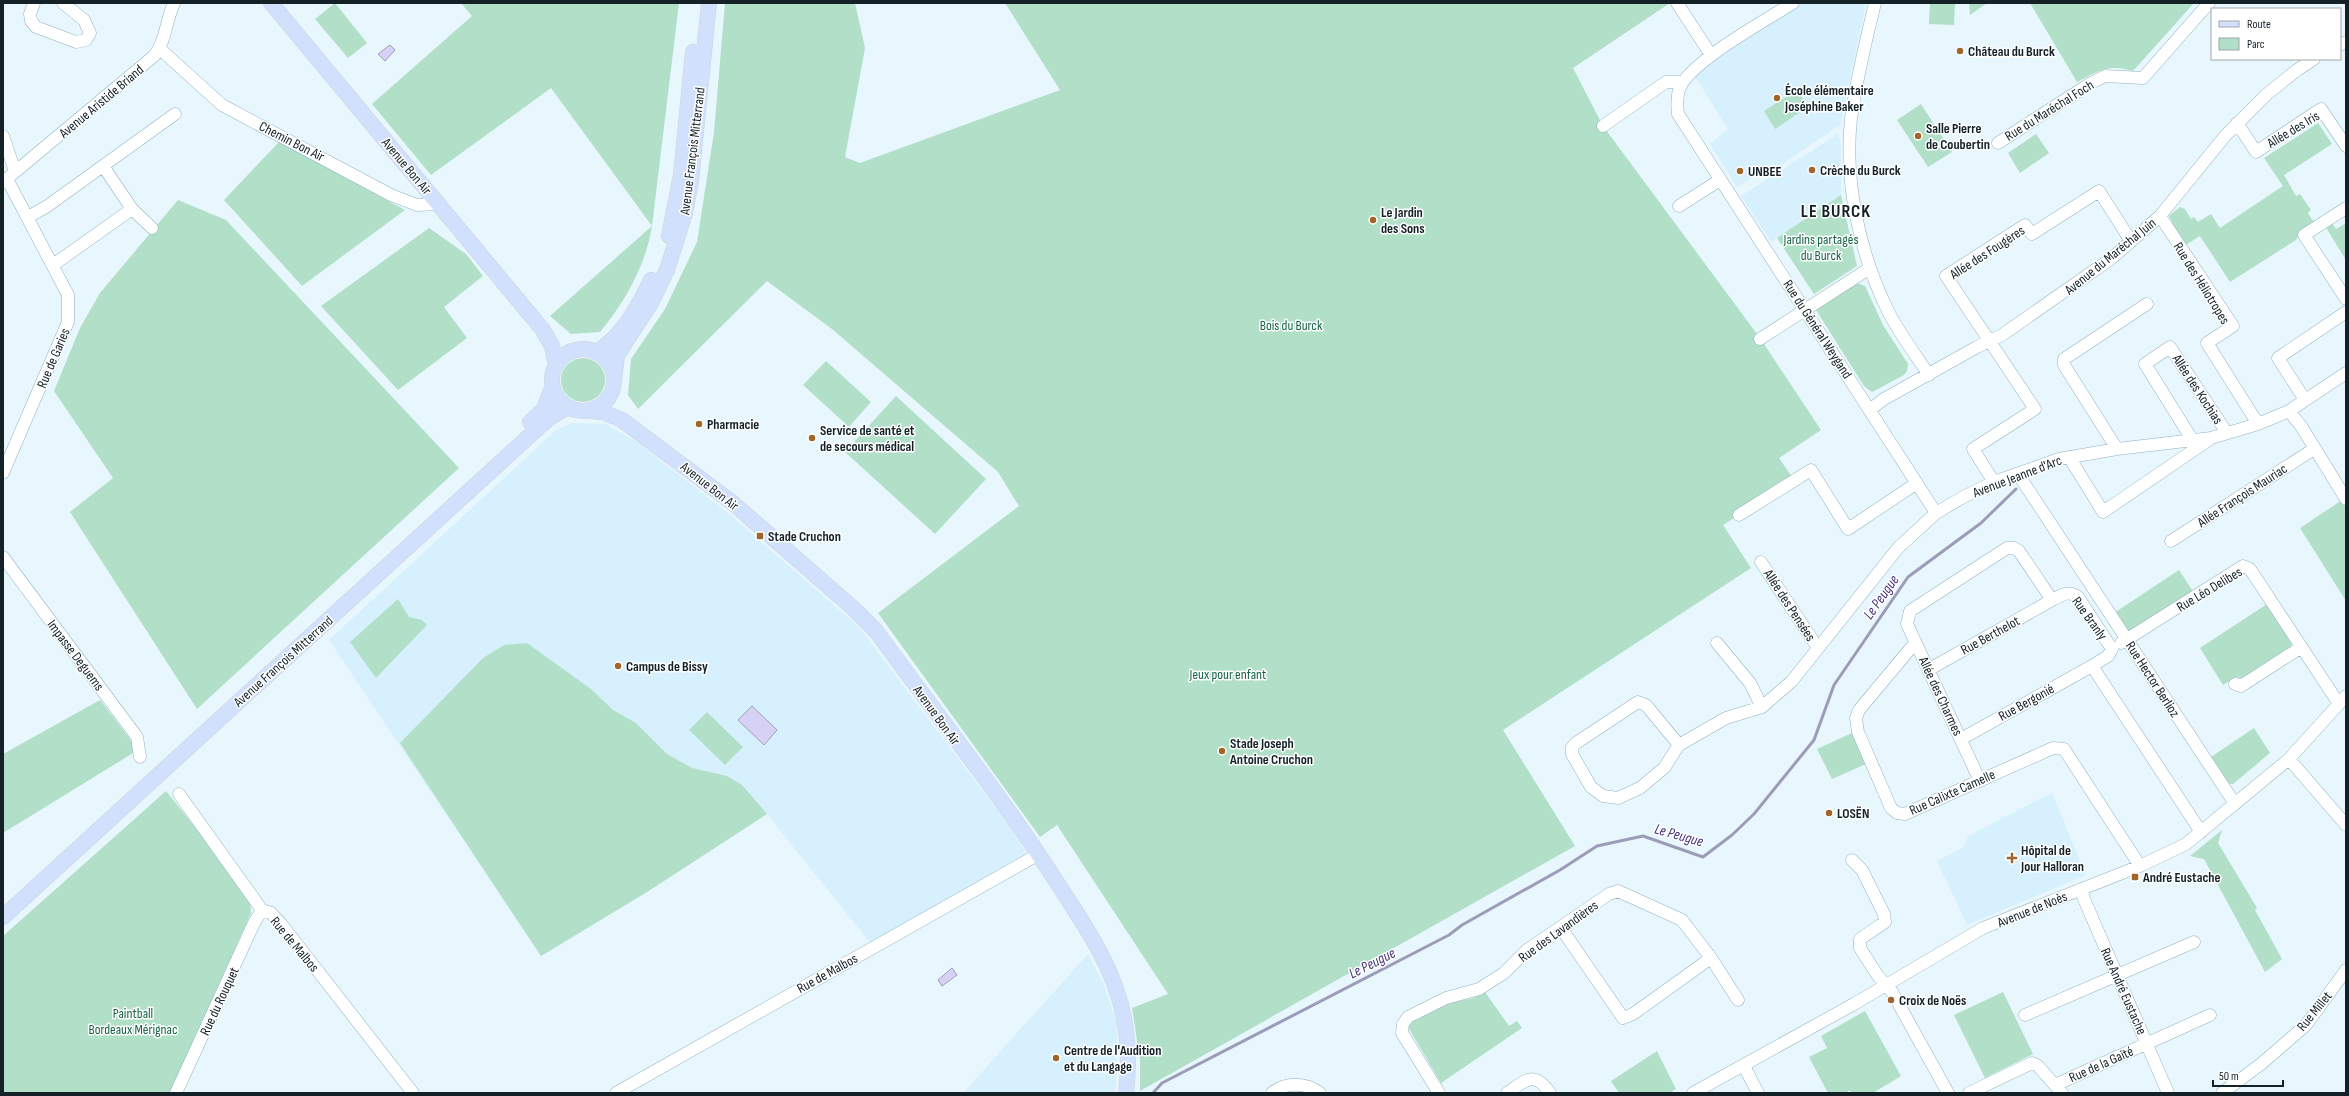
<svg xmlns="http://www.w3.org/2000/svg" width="2349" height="1096" viewBox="0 0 2349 1096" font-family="'Sofia Sans Condensed',sans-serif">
<rect width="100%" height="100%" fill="#e8f7fd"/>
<path fill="#d6f1fd" d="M1803 3H1866L1840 125 1770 172 1767 168 1737 187 1710 144 1728 129 1694 75 1718 56Z
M1838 133 1841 144V195L1771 242 1741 196 1835 136 1834 134Z
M571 423 606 424 638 443 727 512 858 626 1010 827 1026 853 872 945 767 814 647 892 541 956 329 640 555 431Z
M2052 793 2086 875 1967 925 1937 861 1964 847 1968 836Z
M1088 954 1104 985 1117 1023 1116 1093H963Z"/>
<path fill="#b1dfc7" d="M335 3 367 43 348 58 315 19Z
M461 3H679L652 226C646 265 625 302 600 332L571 334 550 316 652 226 551 88 431 175 372 104 472 16Z
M725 3H855L865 48 845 157 860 163 1060 90 1005 3H1670L1573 68 1603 126 1760 338 1821 430 1779 458 1794 480 1723 525 1751 568 1503 730 1575 846 1140 1091V1060L1132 1008 1168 994 1057 825 1040 837 878 613 1019 506 998 472 832 329 767 281 638 409 628 395 631 359 665 309 697 242 714 132Z
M1930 3H1955L1954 25 1929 24Z
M1969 3H1987L1970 15Z
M2030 3H2194L2133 71C2108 64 2100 70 2077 82Z
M1797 90 1808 107 1775 129 1764 111Z
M1921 104 1952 152 1928 167 1897 120Z
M2318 123 2332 144 2284 175 2296 196 2300 194 2311 210 2308 213 2315 224 2300 234 2296 240 2230 282 2200 236 2184 246 2169 216 2180 207 2185 209 2191 219 2194 217 2198 222 2211 214 2220 228 2283 186 2264 158Z
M2036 134 2049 153 2020 173 2008 153Z
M279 142 405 210 302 286 224 200Z
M1841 195 1857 266 1814 294 1777 238Z
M178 200 226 220 459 468 197 709 70 512 113 478 54 391 80 328 100 293Z
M2331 222 2336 229 2346 223V260L2325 226Z
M429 228 466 254 483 276 444 307 467 338 398 390 321 306Z
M1857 283 1865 286 1883 325 1908 364 1907 371 1904 375 1872 392 1864 386 1816 310Z
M561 380a22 22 0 1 1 44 0a22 22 0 1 1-44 0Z
M826 361 871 402 849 427 803 385Z
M896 396 986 479 935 534 845 452Z
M2342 500 2346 506V601L2300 528Z
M2179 570 2194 593 2128 634 2114 613Z
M398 599 409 617 422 620 427 625 376 678 350 642Z
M2267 604 2292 645 2247 679 2236 677 2223 685 2200 648Z
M527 643 591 689 613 710 636 723 667 754 692 768 727 776 742 785 767 814 647 892 541 956 400 743 483 658 504 645Z
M100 700 138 750 3 833V754Z
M707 712 743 747 725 765 689 730Z
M2254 728 2270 753 2233 784 2224 783 2208 759Z
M1852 733 1866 764 1832 779 1817 749Z
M166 791 246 891 250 898 251 913 170 1093H3V936Z
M2222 830 2218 843 2257 908 2255 910 2282 959 2265 972 2204 859 2190 856Z
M1485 992 1509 1026 1517 1021 1522 1028 1441 1083 1408 1027 1410 1023 1446 1004 1473 998Z
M2003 992 2033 1054 1985 1078 1954 1015Z
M1865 1011 1901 1076 1873 1093H1851L1850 1090 1845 1093H1828L1809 1057 1827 1048 1821 1036Z
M1657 1051 1676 1089 1669 1093H1619L1611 1081Z"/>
<path fill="#d8d1f6" stroke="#9d9cb8" d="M390 45 395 50 385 61 378 54Z
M752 706 777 730 764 745 738 720Z
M952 968 957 975 942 986 938 980Z"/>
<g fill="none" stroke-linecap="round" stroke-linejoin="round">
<path stroke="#9d9cb8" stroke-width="3" d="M1153 1093 1162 1083 1449 935 1462 925 1560 870 1597 846 1643 836 1703 857 1732 835 1754 814 1814 740 1834 685 1908 577 1981 523 2016 489"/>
<g stroke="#8fb2c2" stroke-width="13">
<path id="minor" d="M34 3 30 14 31 21 36 27 76 42 86 40 90 33 84 20 63 3
M1677 3 1711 55
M1793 3C1768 19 1687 63 1679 90 1677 97 1677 106 1678 114L1936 513
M1875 3C1866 41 1856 80 1851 119 1844 183 1860 254 1888 311 1899 333 1915 354 1929 375
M2340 45 2346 42
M160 49 222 105 391 195 417 205 439 204
M2237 123 2256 152 2321 109 2346 146
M1603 126 1666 82H1683
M3 136 15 171
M1998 143 2091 83 2105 76 2143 78 2209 3
M3 182 154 56C166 41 166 20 174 3
M1679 206 1720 180
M2346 208 2304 235 2346 299
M132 209 152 228
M2160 216 2233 326 2207 343 2258 424
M28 217 46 207 175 114
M53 265 132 209 103 166
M1760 339 1870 268
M2305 400 2278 358 2346 312
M1871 409 1884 399 1977 347 2002 335 2112 258 2160 216 2225 136 2266 95 2297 70 2314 59
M2289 411 2301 426 2346 499
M2193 441 2145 364 2170 347 2227 433
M2117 449 2064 365V359L2147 304
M2069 457 2103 512 2210 439
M3 473 68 322V295L7 179
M2018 474 2235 804
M1994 482 1973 449 2035 409 1946 276 2025 225 2032 234 2099 191 2131 241
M1739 515 1811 470 1848 529 1917 483
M2171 541 2314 449
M3 557 137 737 140 757
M1761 562 1818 648
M1915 643 1859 710 1856 718 1858 732 1891 808 1897 813 1905 814 2053 748 2064 749 2140 866
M2121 643 2243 566 2250 569 2339 704
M1928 670 2052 600
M2235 684 2241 686 2300 648
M1762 707 1792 681 1898 548 1936 513 1965 496 1994 482 2059 459 2117 449 2211 438 2258 424 2289 411 2346 373
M1961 739 2092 666
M1679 745 1646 705 1638 702 1576 743 1572 747V754L1591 787 1603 796 1618 798 1640 788 1664 768 1679 745 1726 718 1762 707 1750 683 1717 643
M2289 759 2346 825
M1980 781 1907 624 1910 611 2007 548H2014L2019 551 2052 600C2062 595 2068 590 2078 597L2112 649 2108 656 2092 666 2201 832
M179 794 262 910 271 913 282 925 413 1093
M1852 860 1862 870 1884 914 1885 922 1860 939V948L1878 976 1892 992 1948 1093
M2081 889 2084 899 2168 1093
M1561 928 1623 1018 1633 1014 1711 958
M2025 1015 2194 942
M1744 1066 1758 1093
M2055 1085 2210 1015
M176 1093 254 923 262 910
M616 1093 1039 854
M1272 1093C1286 1081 1307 1083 1320 1093
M1439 1093 1402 1033 1403 1024 1408 1017 1446 998 1479 989 1504 973 1527 950 1609 894 1618 891 1682 920 1711 958 1738 1000
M1507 1093C1526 1080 1534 1070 1550 1093
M1693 1093 1854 1004 1983 928 2140 866 2186 844 2289 759 2346 696
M1969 1093 2032 1063 2037 1065 2062 1093
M2222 1093 2261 1064 2306 1025 2346 970"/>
</g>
<g stroke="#d0d3d4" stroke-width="16">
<path id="major" d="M271 3 543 330 552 346 556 365
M669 236 681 175 693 52
M552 380a31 31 0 1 1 62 0a31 31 0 1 1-62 0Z
M596 352C622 337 638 307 651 280
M614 380 617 355 651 303 667 270 685 213 691 181 709 3
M591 411 603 412 622 420 734 504 854 609 876 631C937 715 1002 797 1058 884 1079 917 1103 951 1116 989 1128 1022 1130 1058 1126 1093
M530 422 544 409 552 388
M3 917 549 418 566 408"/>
</g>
<use href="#minor" stroke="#fff" stroke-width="12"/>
<use href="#major" stroke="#d0e0fd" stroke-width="15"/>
</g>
<g fill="#a16528" stroke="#fff" stroke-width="1.5">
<circle cx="1960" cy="51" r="4"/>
<circle cx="1777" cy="98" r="4"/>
<circle cx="1918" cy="136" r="4"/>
<circle cx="1812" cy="170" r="4"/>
<circle cx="1740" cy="171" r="4"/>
<circle cx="1373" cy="220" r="4"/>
<circle cx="699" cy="424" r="4"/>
<circle cx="812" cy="438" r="4"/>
<rect x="756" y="532" width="8" height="8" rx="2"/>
<circle cx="618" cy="666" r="4"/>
<circle cx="1222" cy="751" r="4"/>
<circle cx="1829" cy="813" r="4"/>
<path d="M2010 852h4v4h4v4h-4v4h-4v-4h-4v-4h4z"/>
<rect x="2131" y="873" width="8" height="8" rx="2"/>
<circle cx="1891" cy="1000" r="4"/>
<circle cx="1056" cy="1058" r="4"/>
</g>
<g text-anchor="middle" stroke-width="3" stroke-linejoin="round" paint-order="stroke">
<g font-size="14" font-weight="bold" fill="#142228" stroke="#fff" text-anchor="start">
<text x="1968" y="56">Château du Burck</text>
<text x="1785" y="95">École élémentaire<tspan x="1785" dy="16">Joséphine Baker</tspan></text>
<text x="1926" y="133">Salle Pierre<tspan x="1926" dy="16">de Coubertin</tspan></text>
<text x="1820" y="175">Crèche du Burck</text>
<text x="1748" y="176">UNBEE</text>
<text x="1381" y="217">Le Jardin<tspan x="1381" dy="16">des Sons</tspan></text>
<text x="707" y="429">Pharmacie</text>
<text x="820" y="435">Service de santé et<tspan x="820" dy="16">de secours médical</tspan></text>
<text x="768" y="541">Stade Cruchon</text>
<text x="626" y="671">Campus de Bissy</text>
<text x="1230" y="748">Stade Joseph<tspan x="1230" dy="16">Antoine Cruchon</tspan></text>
<text x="1837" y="818">LOSËN</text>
<text x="2021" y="855">Hôpital de<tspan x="2021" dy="16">Jour Halloran</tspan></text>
<text x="2143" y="882">André Eustache</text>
<text x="1899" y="1005">Croix de Noës</text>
<text x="1064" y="1055">Centre de l'Audition<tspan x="1064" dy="16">et du Langage</tspan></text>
</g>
<g font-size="14" fill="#142228" stroke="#fff">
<text transform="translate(101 101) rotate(-40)" y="5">Avenue Aristide Briand</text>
<text transform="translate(2049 110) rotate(-32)" y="5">Rue du Maréchal Foch</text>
<text transform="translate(2293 129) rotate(-31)" y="5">Allée des Iris</text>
<text transform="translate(292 141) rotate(27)" y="5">Chemin Bon Air</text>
<text transform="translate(692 151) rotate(-83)" y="5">Avenue François Mitterrand</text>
<text transform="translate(407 166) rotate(50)" y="5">Avenue Bon Air</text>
<text transform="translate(1987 252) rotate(-33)" y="5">Allée des Fougères</text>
<text transform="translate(2110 256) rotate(-39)" y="5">Avenue du Maréchal Juin</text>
<text transform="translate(2202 283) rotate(58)" y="5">Rue des Héliotropes</text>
<text transform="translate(1818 329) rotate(57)" y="5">Rue du Général Weygand</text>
<text transform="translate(53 358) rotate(-67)" y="5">Rue de Garies</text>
<text transform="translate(2198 389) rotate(57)" y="5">Allée des Kochias</text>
<text transform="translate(2017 476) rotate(-21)" y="5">Avenue Jeanne d'Arc</text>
<text transform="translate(710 486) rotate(38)" y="5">Avenue Bon Air</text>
<text transform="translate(2242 495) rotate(-33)" y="5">Allée François Mauriac</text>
<text transform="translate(2209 589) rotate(-31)" y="5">Rue Léo Delibes</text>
<text transform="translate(1790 605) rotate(57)" y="5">Allée des Pensées</text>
<text transform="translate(2090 618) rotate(54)" y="5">Rue Branly</text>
<text transform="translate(1990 635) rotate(-29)" y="5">Rue Berthelot</text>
<text transform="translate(76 655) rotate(53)" y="5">Impasse Deguems</text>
<text transform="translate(283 661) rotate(-42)" y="5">Avenue François Mitterrand</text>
<text transform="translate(2153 679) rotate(57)" y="5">Rue Hector Berlioz</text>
<text transform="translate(1941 696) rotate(65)" y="5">Allée des Charmes</text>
<text transform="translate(2026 702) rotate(-29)" y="5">Rue Bergonié</text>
<text transform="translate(937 715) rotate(54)" y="5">Avenue Bon Air</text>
<text transform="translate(1952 792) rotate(-24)" y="5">Rue Calixte Camelle</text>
<text transform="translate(2032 909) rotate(-22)" y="5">Avenue de Noès</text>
<text transform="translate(1558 931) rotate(-36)" y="5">Rue des Lavandières</text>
<text transform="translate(295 944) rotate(50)" y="5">Rue de Malbos</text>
<text transform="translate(827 973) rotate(-29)" y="5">Rue de Malbos</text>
<text transform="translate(2124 991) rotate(66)" y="5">Rue André Eustache</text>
<text transform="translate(219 1001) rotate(-65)" y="5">Rue du Rouquet</text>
<text transform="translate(2314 1011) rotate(-51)" y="5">Rue Millet</text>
<text transform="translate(2101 1064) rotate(-24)" y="5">Rue de la Gaîté</text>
</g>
<g font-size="14" fill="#156445" stroke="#fff">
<text x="1821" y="244">Jardins partagés<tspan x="1821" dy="16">du Burck</tspan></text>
<text x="1291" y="330">Bois du Burck</text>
<text x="1228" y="679">Jeux pour enfant</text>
<text x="133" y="1018">Paintball<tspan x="133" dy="16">Bordeaux Mérignac</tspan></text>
</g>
<g font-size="15" font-style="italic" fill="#49357a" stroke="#fff">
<text transform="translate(1881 597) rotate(-55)" y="5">Le Peugue</text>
<text transform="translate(1679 835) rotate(16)" y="5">Le Peugue</text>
<text transform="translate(1372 963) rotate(-27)" y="5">Le Peugue</text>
</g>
<g font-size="18" font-weight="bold" letter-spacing="1" fill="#142228" stroke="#fff">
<text x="1836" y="217">LE BURCK</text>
</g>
</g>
<rect width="2349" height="1096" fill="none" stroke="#142228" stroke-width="8"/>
<rect x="2211" y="8" width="130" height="52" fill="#ffffff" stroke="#a1a7a9"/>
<rect x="2219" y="21" width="20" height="6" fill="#d0e0fd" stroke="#a1a7a9"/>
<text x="2247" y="28" font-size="12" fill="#142228">Route</text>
<rect x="2219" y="38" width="20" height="12" fill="#b1dfc7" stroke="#a1a7a9"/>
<text x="2247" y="48" font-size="12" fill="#142228">Parc</text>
<path d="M2213 1080v6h70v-6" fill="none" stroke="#142228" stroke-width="2"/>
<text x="2219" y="1080" font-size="12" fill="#142228" stroke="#ffffff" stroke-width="3" paint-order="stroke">50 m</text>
</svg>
